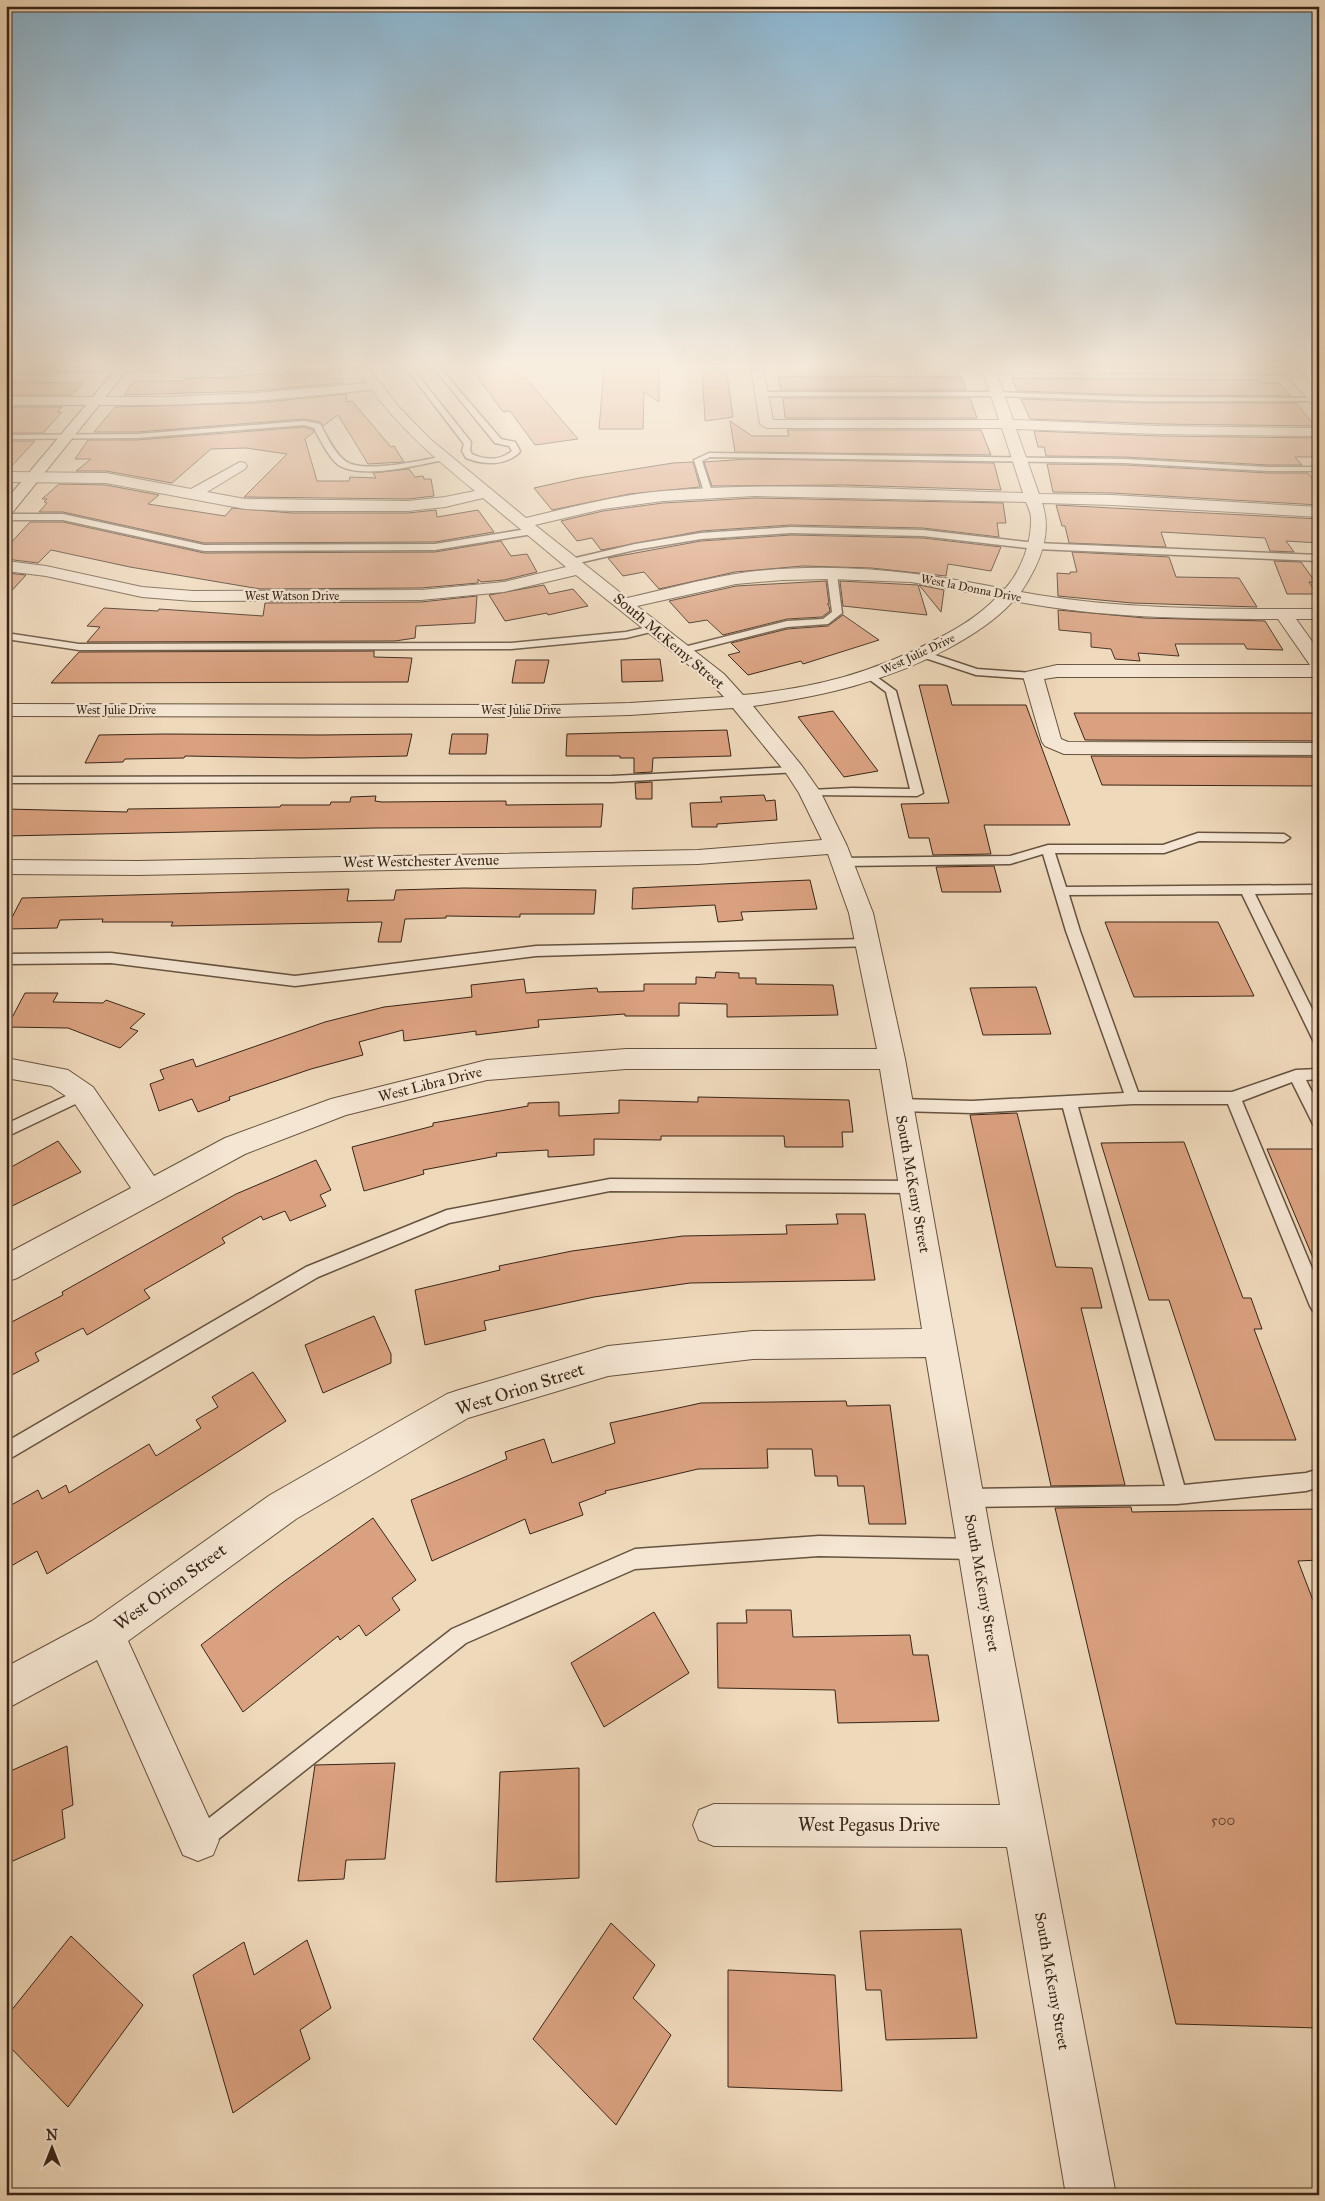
<svg xmlns="http://www.w3.org/2000/svg" width="1325" height="2201" viewBox="0 0 1325 2201" font-family="'IM FELL Great Primer',serif">
<rect width="100%" height="100%" fill="#efd9bb"/>
<filter id="stains"><feTurbulence type="fractalNoise" baseFrequency=".004" numOctaves="4"/><feColorMatrix values="0 0 0 0 .2 0 0 0 0 .09 0 0 0 0 .02 0 0 0 .5 -.17"/></filter>
<radialGradient id="worn" r=".72"><stop offset=".6" stop-color="#630" stop-opacity="0"/><stop offset="1" stop-color="#630" stop-opacity=".3"/></radialGradient>
<path fill="#daa180" stroke="#392516" d="M471 368H512L521 378H526L578 439 535 445 510 411 503 412Z
M702 368H726L733 417 705 421Z
M340 369 343 383 255 391 124 395 134 381H184L186 378 241 377 242 375 273 373V375Z
M604 369H659V402L644 392 643 429H599Z
M811 376 961 377 966 390H781L778 377Z
M1012 378 1260 380 1263 383H1279L1290 396 1140 395 1017 391Z
M6 382H27L83 383 72 395H6Z
M346 394 347 402 352 401 391 447 394 446 404 462 368 464 338 415 323 426 320 422 304 419 137 432H94L115 407 255 403Z
M783 398H970L977 418H785Z
M1021 399 1140 403H1296L1315 426 1159 424 1030 419Z
M6 407H62L57 412H62L43 433H6Z
M730 421 752 436H789L787 430H981L991 455 735 452Z
M304 427 313 430 314 432 305 439 317 481H349L350 477 376 478 373 473 409 469 415 477 423 476 424 479H431L434 496 408 499 244 497 287 454 246 448 211 449 172 483 106 471H76L91 459H75L88 440H137Z
M1034 431 1159 436 1319 438V457H1295L1302 465H1268L1125 457 1046 456 1044 447H1038Z
M6 441H35L8 470H6Z
M747 459 994 463 1001 490 844 485 712 486 704 462Z
M693 462 700 487 629 494 552 510 534 488 579 478 673 463Z
M1047 464 1125 465 1268 473H1308L1319 486V505L1112 493 1053 492Z
M59 484 106 485 159 495 148 504 225 516 232 508 292 513H408L436 510 437 517 478 510 494 532 435 542 204 543 63 512H39L47 503 44 502 47 499H42Z
M755 498 1003 503 1006 523H997L999 537 923 528 791 525 701 531 601 550 592 538 577 541 561 521 603 511 663 503Z
M1056 505 1319 519V543L1286 541 1294 552 1270 551 1265 538 1161 532 1166 547 1069 543 1065 526H1062Z
M30 522H63L204 553 435 552 501 541 511 556 527 554 537 572 504 580 481 582 478 579V583L421 588 260 589 130 567 51 550 38 563 6 559V548Z
M791 535 923 538 1001 547 991 571 948 564 946 576 871 568 803 566 735 572 659 589 644 572 623 576 608 558 701 541Z
M1072 552 1169 557 1176 577 1239 578 1257 607 1132 603 1058 596 1057 573 1070 574V572H1077Z
M1274 561 1301 562 1316 583 1309 582 1317 594H1287Z
M6 573 26 575 6 597Z
M826 581 829 604H827L829 606 830 611 822 617 787 619 723 635 707 620 689 623 669 601 736 586Z
M840 581 918 585 927 615 843 606Z
M544 585 549 594 573 589 588 606 548 615 547 613 505 621 489 595Z
M919 585 944 590 941 612Z
M477 596 475 623 416 626 415 638 395 641 87 642 100 627 87 626 104 608 158 611 159 609 263 616 265 603 421 602Z
M1058 610 1145 618 1265 621 1283 650 1247 649 1244 644H1175L1179 656 1138 653 1140 661 1115 659 1111 649 1091 647V633L1059 630Z
M843 615 879 640 803 664 801 661 748 675 728 655 740 652 731 643 787 629 828 626Z
M374 651V657L412 658 408 682 51 683 79 652Z
M660 659 663 681 622 682 621 660Z
M516 660H549L544 683H512Z
M919 685H947L952 705H1026L1070 825H984L991 854 933 855 929 838H909L901 804 949 803Z
M833 711 878 771 844 777 798 717Z
M1074 713H1319V741L1085 740Z
M727 730 731 756 653 758 652 772 634 773V758H620V756H566L567 734Z
M165 734 321 735 412 734 407 756 300 758 185 756 184 758 125 759 123 762 85 763 99 735Z
M452 734H488L486 754H449Z
M1091 756 1319 757V786L1102 785Z
M652 782V799H636L635 783Z
M764 795 766 801 775 800 777 820 717 824V827H692L690 803 722 802 720 797Z
M376 796 375 801 382 802 506 801V805L603 804 601 827 375 828 6 836V809L127 812 128 809 280 807 281 805H330L331 802H350L351 797Z
M994 866 1001 892H942L936 867Z
M810 880 817 909 741 912 743 920 718 922 715 905 632 909 633 888Z
M464 888 596 890 594 914H520V917L446 916V918L405 919 401 942H378L382 922 171 926 173 922H102L103 919 60 920 57 928 6 929 22 898 349 889 347 901 394 900 396 890Z
M1105 922H1218L1254 996 1134 997Z
M716 972 739 973V978H756V984L833 985 838 1015 727 1017V1004L679 1003V1016H625V1014L538 1020 539 1027 476 1035V1031L404 1041 403 1030 359 1042 363 1055 311 1069 229 1097 230 1100 198 1112 192 1099 159 1111 150 1084 164 1079 160 1070 193 1059 196 1067 325 1022 384 1007 472 997 471 985 524 979 526 993 597 988 598 992 644 991V984H696V977L715 978Z
M1036 987 1051 1034 983 1035 970 988Z
M25 993H58L53 1002 103 1003 106 1000 145 1014 130 1028 138 1031 120 1048 68 1028 7 1027Z
M698 1097 849 1100 853 1132H842L843 1147H785L784 1136H661V1140L594 1139V1155L548 1157V1150L496 1153 497 1156 423 1170 424 1174 364 1191 352 1147 433 1126V1123L528 1106V1103L559 1102V1116L619 1113V1100L698 1102Z
M1017 1113 1056 1267 1092 1268 1102 1308H1081L1125 1485 1051 1486 970 1115Z
M58 1141 81 1172 6 1209V1170Z
M1184 1142 1243 1298H1251L1262 1329H1254L1296 1440H1215L1169 1300H1149L1101 1143Z
M1267 1149H1319V1272Z
M316 1160 331 1190 320 1195 326 1206 290 1221 285 1211 263 1220 261 1216 222 1238 225 1243 144 1290 150 1298 87 1335 83 1328 35 1353 39 1361 6 1378V1325L63 1295 62 1292 236 1194Z
M836 1214H865L875 1280 690 1283 594 1297 484 1321 486 1330 425 1345 415 1290 500 1270 499 1266 572 1251 683 1236 787 1234 786 1225 838 1224Z
M374 1316 391 1354V1363L323 1393 305 1345Z
M253 1372 286 1421 47 1574 37 1551 6 1569V1508L38 1490 42 1499 66 1485 69 1493 149 1444 156 1456 201 1428 196 1420 218 1407 212 1397Z
M846 1401 847 1406 890 1405 906 1524H869L864 1486H838L837 1476H815L812 1449H767L768 1468 698 1469 605 1491 606 1493 579 1503 583 1515 530 1534 525 1519 432 1561 411 1500 507 1459 505 1452 544 1439 552 1463 615 1443 610 1423 701 1403Z
M1131 1507 1132 1512 1319 1509V1560L1298 1561 1319 1616V2028L1176 2024 1055 1508Z
M373 1518 416 1580 392 1598 400 1610 366 1636 359 1625 340 1640 338 1636 243 1712 201 1645 282 1583Z
M746 1610H791L793 1637 910 1635 913 1655H928L939 1721 838 1723 835 1690 718 1688 717 1623H747Z
M654 1612 689 1673 604 1727 571 1663Z
M67 1746 73 1805 62 1810 65 1838 6 1864V1773Z
M395 1763 385 1859 346 1860 344 1879 298 1881 315 1765Z
M579 1768V1878L496 1882 500 1772Z
M611 1923 655 1965 633 1998 671 2035 616 2125 533 2039Z
M961 1929 977 2038 886 2040 881 1990H866L860 1931Z
M71 1936 143 2005 68 2107 6 2043V2017Z
M307 1940 331 2008 300 2030 310 2059 233 2113 193 1975 244 1942 254 1975Z
M728 1970 835 1975 842 2091 728 2087Z"/>
<g fill="none" stroke-linecap="round" stroke-linejoin="round">
<g stroke="#66523f" stroke-width="3">
<path id="lane" d="M6 368H247L243 370 6 372Z
M406 368H412L471 442 470 451 472 454C485 460 500 461 512 451L509 446 495 443 434 368H440L501 439 515 442 520 451 519 453C504 466 484 465 466 458L462 451 464 444Z
M758 392H998L1140 397 1316 398H1319V401H1140L998 396H758Z
M304 421 320 424C327 436 333 451 344 460 360 475 423 460 444 456L448 458 444 460C417 465 365 479 340 466 329 459 320 439 314 428L304 425 137 438 6 439V435L137 434Z
M709 453 1125 459 1268 467H1319V471H1268L1125 463 710 457 702 461 712 492 708 495 704 492 694 460Z
M6 514H63L204 545 435 544 533 528 537 531 533 534 435 550 204 551 63 520H6Z
M791 527 923 530 1036 543 1319 555V561L1036 549 923 536 791 533 701 539 635 550 570 565 565 562 567 560 635 544 701 533Z
M832 571 837 574 842 613 828 624 787 627 684 653 679 650 680 648 787 621 823 619 832 612 827 574Z
M656 625 659 626V630L626 638 511 649 79 650 6 639V633L79 644 511 643 626 632Z
M923 651 977 669 1033 673 1038 676 1033 679 976 675 919 656V652Z
M870 672 896 691 923 793 917 796 806 795 804 793 810 790 852 788 910 789 886 692 866 677V673Z
M795 767 801 770 799 772 612 782 6 783V777L612 776Z
M1198 833 1284 834 1290 838 1284 842 1199 841 1164 853H1055L1066 887 1319 885V893L1255 894 1319 1023V1043L1314 1042 1312 1038 1242 894 1069 895 1080 931 1138 1092H1232L1296 1070 1319 1069V1079L1306 1080 1319 1106V1128L1314 1126 1292 1082 1242 1101 1319 1285V1313L1313 1311 1310 1306 1228 1104H1133L1078 1107 1184 1485 1306 1473 1319 1469V1487L1306 1491 1177 1504 967 1507 960 1505 957 1498 960 1491 967 1489 1165 1486 1063 1108 972 1113 899 1111 894 1109 891 1105 894 1101 899 1099 972 1101 1124 1093 1066 931 1043 854 1010 864 842 866 836 862 842 858 1010 856 1048 845H1163Z
M868 939 873 940 875 943 873 946 536 956 295 986 111 963 6 964V954L111 953 295 976 536 946Z
M83 1088 88 1090 90 1094 88 1098 6 1137V1124Z
M610 1179 914 1181 920 1182 922 1187 920 1192 914 1193 610 1191 449 1223 318 1277 6 1461V1442L306 1267 447 1210Z
M819 1536 975 1539 982 1542 985 1549 982 1556 975 1559 819 1556 635 1569 466 1643 207 1848 199 1852 191 1848 187 1840 191 1832 452 1629 635 1549Z"/>
</g>
<g stroke="#66523f" stroke-width="2">
<path id="street" d="M357 368H369L397 405 430 439 526 518C572 507 617 495 664 491 783 481 904 490 1023 493L1002 428H767L760 424 751 368H763L773 420H999L983 372 960 371 959 368H1295L1319 394V407L1314 406 1286 374 996 372 1013 420 1159 426 1319 428V436L1159 434 1016 429 1039 494 1112 495 1319 507V517L1112 505 1042 503C1053 534 1039 565 1021 592 1119 610 1220 609 1319 609V619H1296L1319 651V677H1057L1044 679 1061 739 1068 742 1319 743V755L1064 754 1045 746 1042 742 1023 676 1026 672 1057 665H1310L1278 619C1189 619 1100 618 1013 601 995 621 972 635 949 648 886 682 823 696 753 706L802 766 821 793 847 846 873 913 905 1059 993 1549 1116 2195H1066L1007 1847 714 1846 699 1840 693 1825 699 1810 714 1804 1000 1805 926 1357 753 1359 608 1376 468 1418 296 1519 128 1641 219 1840 213 1855 198 1861 183 1855 97 1660 6 1709V1667L92 1621 270 1495 447 1394 459 1390 608 1346 753 1331 922 1329 880 1069H626L487 1080 346 1115 245 1154 17 1278 6 1282V1254L131 1188 73 1101 51 1086 6 1078V1058L68 1070 93 1087 154 1176 225 1138 331 1099 487 1060 626 1049H877L849 913 828 854 698 864 138 875 6 874V860L138 861 698 850 822 840 799 793 786 773 733 708 630 715 556 717 6 716V704L556 705 630 703 724 697 710 682 576 575 504 592 421 600 193 601 142 597 46 576 6 571V561L46 566 142 587 193 591 421 590 504 582 566 567 483 498 445 507 408 511H292L245 509 106 483 6 482V472L106 473 191 489 240 462 245 463 247 466 245 469 207 492 245 499 408 501 445 497 475 491C437 460 401 430 372 390L255 401 166 405H6V397H166L255 393 367 383ZM755 496 1026 502C1028 507 1031 513 1031 518 1032 542 1021 571 1005 589 917 571 825 560 735 574 699 580 663 590 627 598L535 525 603 509 663 501ZM830 579 911 582 997 597C980 615 959 628 937 639 874 673 814 688 743 695L724 674 637 606 736 584 783 580Z"/>
</g>
<g stroke="#392516" stroke-width="2">
<path id="secondary" d="M117 368H129L12 513 6 515V500Z"/>
</g>
<use href="#lane" fill="#f5e6d3" fill-rule="evenodd"/>
<use href="#street" fill="#f5e6d3" fill-rule="evenodd"/>
<use href="#secondary" fill="#f5e6d3" fill-rule="evenodd"/>
</g>
<linearGradient id="sky" x2="0" y2="1"><stop stop-color="#89b6d3"/><stop offset="0.54" stop-color="#f8eee0"/><stop offset="1" stop-color="#f8eee0" stop-opacity="0"/></linearGradient>
<rect width="1325" height="676" fill="url(#sky)"/>
<g text-anchor="middle" stroke-width="4.5" stroke-linejoin="round" paint-order="stroke">
<g font-size="12" fill="#392516" stroke="#f5e6d3">
<text transform="translate(971 588) rotate(11)" y="4">West la Donna Drive</text>
<text x="292" y="600">West Watson Drive</text>
<text transform="translate(918 654) rotate(-25)" y="4">West Julie Drive</text>
<text x="116" y="714">West Julie Drive</text>
<text x="521" y="714">West Julie Drive</text>
</g>
<g font-size="15" fill="#392516" stroke="#f5e6d3">
<text transform="translate(669 641) rotate(40)" y="5">South McKemy Street</text>
<text transform="translate(421 861) rotate(-1)" y="5">West Westchester Avenue</text>
<text transform="translate(430 1084) rotate(-14)" y="5">West Libra Drive</text>
<text transform="translate(913 1184) rotate(80)" y="5">South McKemy Street</text>
<text transform="translate(982 1583) rotate(80)" y="5">South McKemy Street</text>
<text transform="translate(1052 1981) rotate(80)" y="5">South McKemy Street</text>
</g>
<g font-size="15" fill="#614430">
<text x="1223" y="1825">500</text>
</g>
<g font-size="18" fill="#392516" stroke="#f5e6d3">
<text transform="translate(520 1389) rotate(-18)" y="6">West Orion Street</text>
<text transform="translate(170 1587) rotate(-36)" y="6">West Orion Street</text>
<text x="869" y="1831">West Pegasus Drive</text>
</g>
</g>
<rect width="1325" height="2201" fill="none" stroke="#efd9bb" stroke-width="25"/>
<rect x="8" y="8" width="1310" height="2186" fill="none" stroke="#392516" stroke-width="2.5"/>
<rect x="12" y="12" width="1300" height="2176" fill="none" stroke="#392516"/>
<g transform="translate(52 2148)" stroke="#f5e6d3" stroke-width="4" paint-order="stroke">
<path d="M0-4L9 19L0 12L-9 19Z" fill="#392516"/>
<text y="-8" font-size="14" font-weight="bold" text-anchor="middle" fill="#392516">N</text>
</g>
<rect width="100%" height="100%" filter="url(#stains)"/>
<rect width="100%" height="100%" fill="url(#worn)"/>
</svg>
